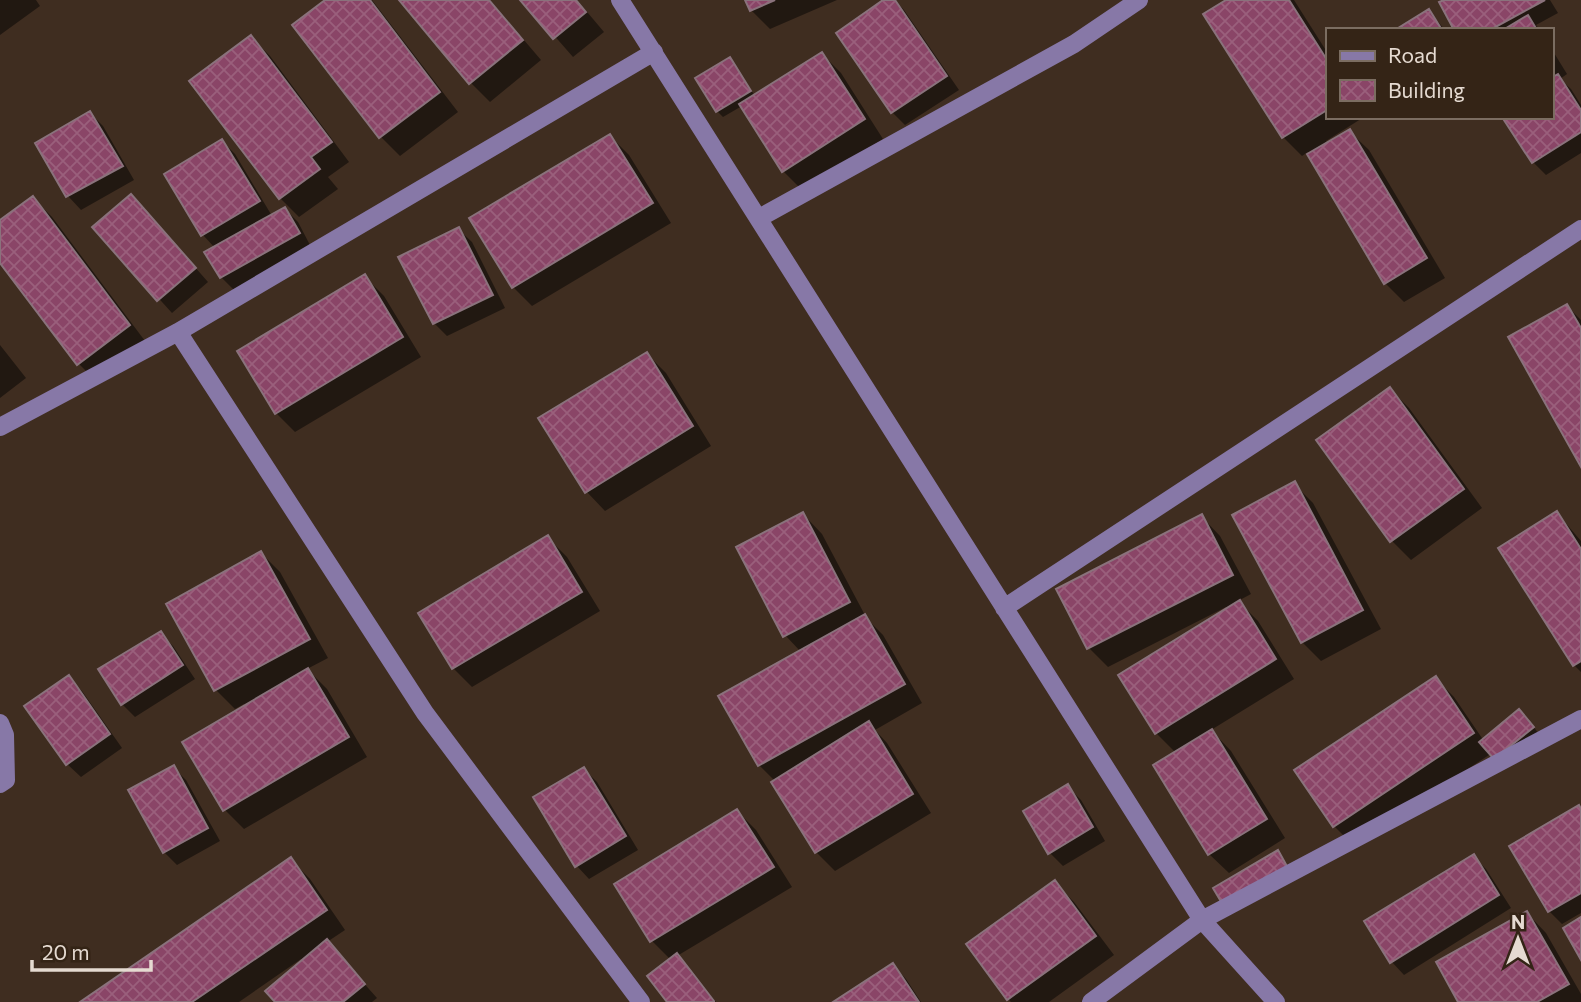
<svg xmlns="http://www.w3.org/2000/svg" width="1581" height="1002" viewBox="0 0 1581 1002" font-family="Commissioner,sans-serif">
<defs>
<pattern id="building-cross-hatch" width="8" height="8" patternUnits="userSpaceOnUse" patternTransform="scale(1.75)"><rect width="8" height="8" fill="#8a4567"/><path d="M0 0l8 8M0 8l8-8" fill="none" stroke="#9a5f7c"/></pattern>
</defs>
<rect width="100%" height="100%" fill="#3f2d20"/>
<path fill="#0007" d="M0 0H36L40 6 0 35Z
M328 0H372L458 112 400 156 381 137Z
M401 0H490L541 60 490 102 471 83Z
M523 0H577L604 32 573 57Z
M747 0H837L770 29 751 10Z
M886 0H895L904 10 959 90 905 125 892 112 838 33Z
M1229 0H1294L1327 52V117H1364L1326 141 1328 144 1349 131 1369 150 1445 278 1404 302 1385 283 1308 152 1302 156 1283 137Z
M1447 0H1550L1558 13 1536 25 1540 30H1456Z
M1429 11 1445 30H1398Z
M251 37 270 56 349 162 328 177 338 189 299 217 280 198Z
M1551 48 1567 74 1560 79 1571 89 1581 105V153L1546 175 1533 162 1504 117H1551Z
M822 54 841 73 883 139 802 190 783 171 742 106 723 117 717 111 730 59 755 96Z
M90 113 103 126 134 180 81 210 68 196 37 144Z
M610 136 629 155 671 223 532 306 513 287Z
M222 141 235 154 272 216 285 209 298 222 311 247 234 290 221 277 215 248 203 235 166 175Z
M33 198 52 217 148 345 98 383 79 364 0 260V222Z
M144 209 208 282 172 313 94 227Z
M458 229 472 242 505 308 447 336 434 323Z
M365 277 384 296 421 357 295 432 276 413Z
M1567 306 1581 320V463Z
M0 345 26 378 0 398Z
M647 354 666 373 711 446 605 511 586 491Z
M1390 389 1409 408 1482 508 1411 560 1392 541Z
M1294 484 1313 503 1381 629 1321 661 1302 642Z
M1557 513 1581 541V672L1574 665Z
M803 514 822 534 867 619 883 635 922 703 875 730 887 743 931 813 835 871 816 852 773 782 775 781 759 765 801 652 785 635Z
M1201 516 1220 536 1251 594 1238 601 1258 621 1294 679 1211 730 1231 751 1285 838 1229 873 1209 854 1176 753 1156 733 1120 676 1227 609 1226 607 1108 667 1089 648Z
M548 538 567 557 600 611 472 687 453 668Z
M261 553 280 572 328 658 307 669 327 689 367 757 244 829 225 810 185 743 246 707 244 704 235 709 216 690Z
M160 633 173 646 195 679 135 717 122 704Z
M69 678 82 691 122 748 81 777 67 764Z
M1435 678 1454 697 1484 741 1526 717 1539 734 1501 764 1492 753 1353 845 1334 826Z
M173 767 186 780 220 841 177 865 164 852Z
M584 769 597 782 638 850 589 879 576 865Z
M1068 787 1081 800 1105 841 1063 866 1050 853Z
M1581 810V913L1562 924 1549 911Z
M737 811 756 830 792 887 677 956 716 1002H670L671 960 652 941 617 884Z
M1473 856 1486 869 1511 908 1404 975 1391 961Z
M291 860 310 879 345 930 327 942 377 998 372 1002H277L303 962 301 959 239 1002H83Z
M1055 883 1074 902 1114 955 1049 1002H1011L1008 999Z
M1527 913 1546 933 1581 994V1002H1460Z
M893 965 906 979 921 1002H836Z"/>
<path fill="url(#building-cross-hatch)" stroke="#8a727c" stroke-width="2" d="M325 0H370L440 92 379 138 292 25Z
M399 0H489L523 40 469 84Z
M520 0H576L586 12 553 39Z
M745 0H775L750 11Z
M883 0H895L947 76 891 113 836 33Z
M1226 0H1289L1327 60V110L1282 138 1203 14Z
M1444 0H1545L1490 30H1454L1439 2Z
M1429 9 1442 30H1395Z
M1528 15 1537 30H1503Z
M251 35 332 142 311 157 320 169 279 199 189 81Z
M822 52 865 119 782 172 739 104Z
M730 57 751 91 716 112 695 78Z
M1558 74 1581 110V132L1532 163 1502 117H1551V78Z
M90 111 123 166 66 197 35 143Z
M1350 129 1427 258 1384 284 1307 154Z
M610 134 653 203 512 288 469 218Z
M222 139 260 201 201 236 164 174Z
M131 194 196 268 157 301 92 227Z
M33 196 130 325 77 365 0 263V220Z
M285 207 300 233 220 278 204 252Z
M459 227 493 295 433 324 398 257Z
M365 274 403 337 275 414 237 351Z
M1567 304 1581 328V467L1508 337Z
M647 352 693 426 585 493 538 418Z
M1390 387 1464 489 1390 542 1316 440Z
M1295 481 1363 610 1301 643 1232 515Z
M1557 511 1581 549V661L1573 666 1498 548Z
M803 512 850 602 783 637 736 547Z
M1202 514 1233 575 1087 649 1056 589Z
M548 535 582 592 452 669 418 613Z
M261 551 310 639 214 691 166 604Z
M1240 600 1276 659 1155 734 1118 675Z
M865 614 905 684 758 766 718 696Z
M161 631 183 665 121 705 98 669Z
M308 668 349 737 223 811 182 742Z
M69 675 110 734 66 765 24 706Z
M1436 676 1474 733 1333 827 1294 770Z
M1519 709 1534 727 1494 759 1479 742Z
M869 721 913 794 815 853 771 782Z
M1212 729 1267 819 1208 855 1153 765Z
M174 765 208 828 163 853 128 790Z
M584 767 626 836 575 867 533 797Z
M1068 784 1093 827 1048 854 1023 811Z
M1579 805 1581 809V893L1548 912 1509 846Z
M737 809 774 867 650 942 614 884Z
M1278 850 1288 868 1223 905 1213 888Z
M1474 854 1499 895 1390 963 1364 921Z
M291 857 327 910 192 1002H80Z
M1055 880 1096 936 1007 1000 966 944Z
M1527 911 1569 984 1537 1002H1458L1436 962Z
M1581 917V960L1563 928Z
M327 939 365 984 343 1002H275L265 991Z
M677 953 714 1001V1002H667L647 976Z
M893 963 919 1002H833Z"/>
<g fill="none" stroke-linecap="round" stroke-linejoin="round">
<path stroke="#8778a7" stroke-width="18" d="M620 0 1202 920 1276 1002
M759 218 1074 44 1139 0
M178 332 425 713 641 1002
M0 427 178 332 654 52
M1004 608 1581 229
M0 723 5 735 6 780 0 784
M1091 1002 1202 920 1581 719"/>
</g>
<rect x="1326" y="28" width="228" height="91" fill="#342416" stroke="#7b6d61" stroke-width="2"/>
<rect x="1340" y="51" width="35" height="10" fill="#8778a7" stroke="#7b6d61" stroke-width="2"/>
<text x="1388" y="63" font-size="21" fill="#e5dad1">Road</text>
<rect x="1340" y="80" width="35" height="21" fill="url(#building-cross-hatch)" stroke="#7b6d61" stroke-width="2"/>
<text x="1388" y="98" font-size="21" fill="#e5dad1">Building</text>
<g transform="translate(1518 939)" stroke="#342416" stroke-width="5" paint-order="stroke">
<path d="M0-5L12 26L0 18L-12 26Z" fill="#e5dad1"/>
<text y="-10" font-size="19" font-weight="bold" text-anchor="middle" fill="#e5dad1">N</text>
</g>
<path d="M32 960v10h119v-10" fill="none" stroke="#e5dad1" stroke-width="3.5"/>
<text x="42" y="960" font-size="21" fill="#e5dad1" stroke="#342416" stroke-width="5" paint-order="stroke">20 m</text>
</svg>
